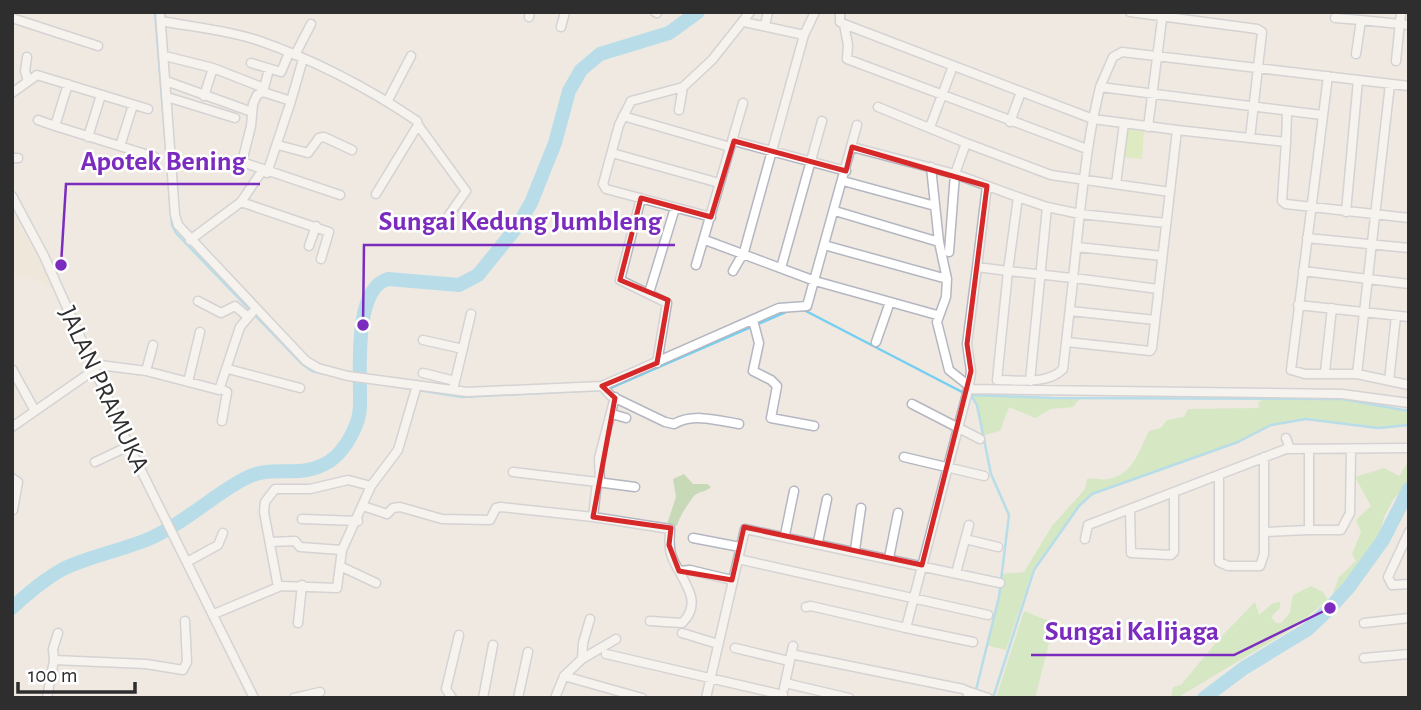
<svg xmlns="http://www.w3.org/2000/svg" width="1421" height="710" viewBox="0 0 1421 710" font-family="'Alegreya Sans',sans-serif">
<rect width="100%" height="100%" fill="#efe9e1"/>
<path fill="#f0e6d1" d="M13 211 53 287 52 288 36 279 12 274Z"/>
<path fill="#b6e59e" d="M973 395 1080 398 1073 407 1051 409 1035 418 1009 407 1000 431 984 435Z
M1262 400H1342L1409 411V424L1378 427 1306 418 1271 425 1238 442 1092 493 1079 506 1033 569 1006 650 986 645 1000 597 1001 574 1024 572 1052 526 1085 489 1087 479C1095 477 1101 481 1109 479 1134 474 1139 450 1149 431L1161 428 1167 420 1184 417 1188 409 1259 408 1258 403Z
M1409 461V483L1393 500 1384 517 1378 540 1355 572 1332 596 1339 577 1356 561 1352 554 1361 532 1356 520 1371 506 1355 477 1384 468 1399 476Z
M1311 586 1323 592 1328 600 1292 629 1177 698H1171L1173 687 1181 685 1219 639 1255 602 1259 615 1273 603 1280 602V608L1271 617 1276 623H1281L1290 613 1293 595Z
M1024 611 1054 623 1035 698H996Z"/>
<path fill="#c8d9b8" d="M684 474 693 484H707L711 487C706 492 700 491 695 495 690 500 678 519 677 526L667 524 676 497 673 479Z"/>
<path fill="#c9ec9a" d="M1121 128 1144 130 1142 159 1119 157Z"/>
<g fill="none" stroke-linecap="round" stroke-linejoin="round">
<path stroke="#75cff0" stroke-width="2.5" d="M155 12 165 137
M170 199 172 225 176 233 302 364 312 371 338 377
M802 309 964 393
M351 380 372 383
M386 385 462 397 602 390
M608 389 788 311
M970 394 977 405 991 474 1009 515 999 597 976 690
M972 395 1054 398 1342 399 1409 411
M993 698 1034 570 1079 506 1092 494 1238 442 1271 425 1306 419 1378 428 1409 425"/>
<path stroke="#75cff0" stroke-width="14" d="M12 608C27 594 45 579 63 569 92 555 125 550 153 537 188 521 215 493 248 477 275 464 301 480 330 461 345 451 360 424 360 406 361 376 352 289 388 279L459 285 478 275 516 228 531 203 555 143 569 91 581 70 600 54 669 33 698 12
M1204 698 1244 668 1308 629 1330 608 1349 587 1383 540 1409 489"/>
<g stroke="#b4b7c1" stroke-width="11">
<path id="minor" d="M160 12 175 215 178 225 306 361 318 368 348 376 467 392 602 386 779 308 807 306 857 125
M655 12 657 13
M840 12V22L844 24 1093 119C1083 171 1079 225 1073 278V281L1063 369C1048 385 1016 380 997 380L1008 271C1058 276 1108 282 1158 289
M1130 12 1257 29 1262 32 1250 138
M529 17 530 12
M12 18 98 46
M1335 18 1361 20
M161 21C193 27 226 30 257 40 312 59 368 88 417 121L418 125 376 194
M744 22 804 35
M844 24 848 45 847 59 1087 149
M765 25 768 12
M561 27 565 12
M1356 54 1361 20 1409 25
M295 55 311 24
M165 56 213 68 264 88
M27 57 25 71 28 81
M1396 61 1401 12
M251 63 281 72 289 53
M1328 76 1291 370 1305 374H1357
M166 81 252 112
M68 84 55 126 155 157
M1390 84 1357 374 1409 385
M263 92 257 95 253 104 251 126 242 162 340 195
M12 93 37 75 148 109
M204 96 213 68
M167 97 235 118
M291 101 303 59
M387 102 411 56
M878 107 966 143
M679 110 683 87
M1322 115 1100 87 1113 57 1122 52 1409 86
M623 116 730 147
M38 120 55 126
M1010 122 1021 92
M418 125 466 191 449 215
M930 127 953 66
M1148 127 1163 12
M1177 130 1286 142 1282 201 1286 204 1409 218
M88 137 101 95
M734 141 846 171
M1286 142 1287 113
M278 145 308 153 319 138 324 137 352 150
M120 146 133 105
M612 153 719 183
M12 158H18
M931 167 939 242 947 279 946 297 937 322 949 370 969 386
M267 173 291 101 263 92 269 69
M843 181 935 206
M1116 184 1124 123
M12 196 44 256 129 446 254 698
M1018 197 1047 207
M641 198 620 280 667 303 657 363
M241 202 329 232 321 259
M835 211 939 242
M1346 212 1358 80
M711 217 606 189 603 184 619 125 631 101 683 87 712 60 750 12
M1307 238 1409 248
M190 240 241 202 262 171
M705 240 815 281 937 315
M824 245 947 279
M309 246 316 226
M1077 247 1162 256
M949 252 955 174 966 143 1051 175 1170 192
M696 265 743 103
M977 267 987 186
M781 268 822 121
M733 271 744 252 804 35 815 12
M1303 271 1409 284
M649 293 675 208
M198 301 221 313 235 306 248 317
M1298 305 1409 317
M1070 311 1155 320
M753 320 759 343 753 371 771 380 777 386 771 418 814 426
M423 340 463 349
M876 342 890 302
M1067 342 1150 351 1152 348 1177 130 1093 119 1100 87
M92 364 146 371 219 390 240 327 256 308
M12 369 35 411
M228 369 300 388
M146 371 153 345
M1325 372 1332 308
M423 373 455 381
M1030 381 1047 207 1080 214 1166 223
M1389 381 1396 316
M188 382 200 332
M602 386 611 396 665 422 674 424C693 413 717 420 739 424
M221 389 227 392 222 421
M968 389 1342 394 1409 403
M453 390 471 314
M912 404 980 439
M612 414 626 418
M12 427 94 370
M1286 438 1290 449
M904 457 984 476
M95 462 129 446
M513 472 597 482 593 517 670 529C670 539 668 547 672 557 681 580 705 601 682 623L650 621
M1219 475V562L1228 566H1260L1264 554V457
M12 478 18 482 13 510
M597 482 635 487
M600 483 599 458 615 397
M363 506 387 514 393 508 400 507 442 519 490 520 496 508 501 507 593 517
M1130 509 1131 553 1171 555 1174 552V492
M302 519 358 521
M1309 530H1341L1350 513 1351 449
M1264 532 1309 530V449
M1409 532 1388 577 1392 585 1409 584
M785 535 794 491
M693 538 740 547
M965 539 998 547
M1085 539 1088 525 1286 449 1409 448
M270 542 295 541 300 547 342 550
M818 542 827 499
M855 550 861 508
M889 558 898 513
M738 559 988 615
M187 562 218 545 223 533
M342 567 376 583
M679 571 690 570 732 580
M956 573 969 525
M278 587 264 512 265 502 275 489H310L348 480 371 486
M806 607 811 606 906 628 969 386 971 371 967 344 977 267 1008 271 1018 197 955 174 852 147
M214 614 281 586 337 588 342 550 371 486 398 450 417 385
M298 623 302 585
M1364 623 1409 618
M906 628 973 642
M682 633 718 644
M735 648 789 661
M606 654 783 695
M791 654 963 689 967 691 969 698
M1364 658 1409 654
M582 659 583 643 590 619
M54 660 53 649 58 633
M564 676 582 659 616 639
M785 683 849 698
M784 688 793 646
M967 691 988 698
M47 698 54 660 146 664 183 670 187 662 185 621
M294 698 320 692
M452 698 446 689 459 635
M483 698 493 645
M518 698 528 652
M555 698 564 676 642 698
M706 698 745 529 1000 583"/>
</g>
<use href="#minor" stroke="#fff" stroke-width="8"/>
</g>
<path d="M0 0H1421V710H0ZM734 141 846 171 852 147 987 186 967 344 971 371 922 565 744 527 732 580 679 571 669 545 671 528 593 517 615 398 602 386 657 363 668 300 620 280 641 198 711 217Z" fill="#efe9e1" fill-opacity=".55" fill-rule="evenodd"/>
<path fill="none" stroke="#d62828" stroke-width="5" stroke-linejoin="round" d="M734 141 846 171 852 147 987 186 967 344 971 371 922 565 744 527 732 580 679 571 669 545 671 528 593 517 615 398 602 386 657 363 668 300 620 280 641 198 711 217Z"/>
<g text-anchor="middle" stroke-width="5" stroke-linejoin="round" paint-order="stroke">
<g font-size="26" fill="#2e2e2e" stroke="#fff">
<text transform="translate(105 389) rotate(65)" y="9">JALAN PRAMUKA</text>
</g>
</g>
<path fill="none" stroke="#7b2cbf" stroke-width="2.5" d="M61 265L66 184H260M363 325L364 245H675M1330 608L1234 655H1031"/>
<g fill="#7b2cbf" stroke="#fff" stroke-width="2.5">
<circle cx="61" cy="265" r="7"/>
<circle cx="363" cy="325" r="7"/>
<circle cx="1330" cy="608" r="7"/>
</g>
<g font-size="28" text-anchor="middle" font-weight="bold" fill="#7b2cbf" stroke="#fff" stroke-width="5" stroke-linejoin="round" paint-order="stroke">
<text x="163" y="170">Apotek Bening</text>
<text x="520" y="230">Sungai Kedung Jumbleng</text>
<text x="1132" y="640">Sungai Kalijaga</text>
</g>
<rect width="1421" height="710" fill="none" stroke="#2e2e2e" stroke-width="28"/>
<path d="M18 682v10h117v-10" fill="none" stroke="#2e2e2e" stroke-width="3.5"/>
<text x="28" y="682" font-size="21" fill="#2e2e2e" stroke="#ffffff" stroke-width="5" paint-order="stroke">100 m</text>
</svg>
